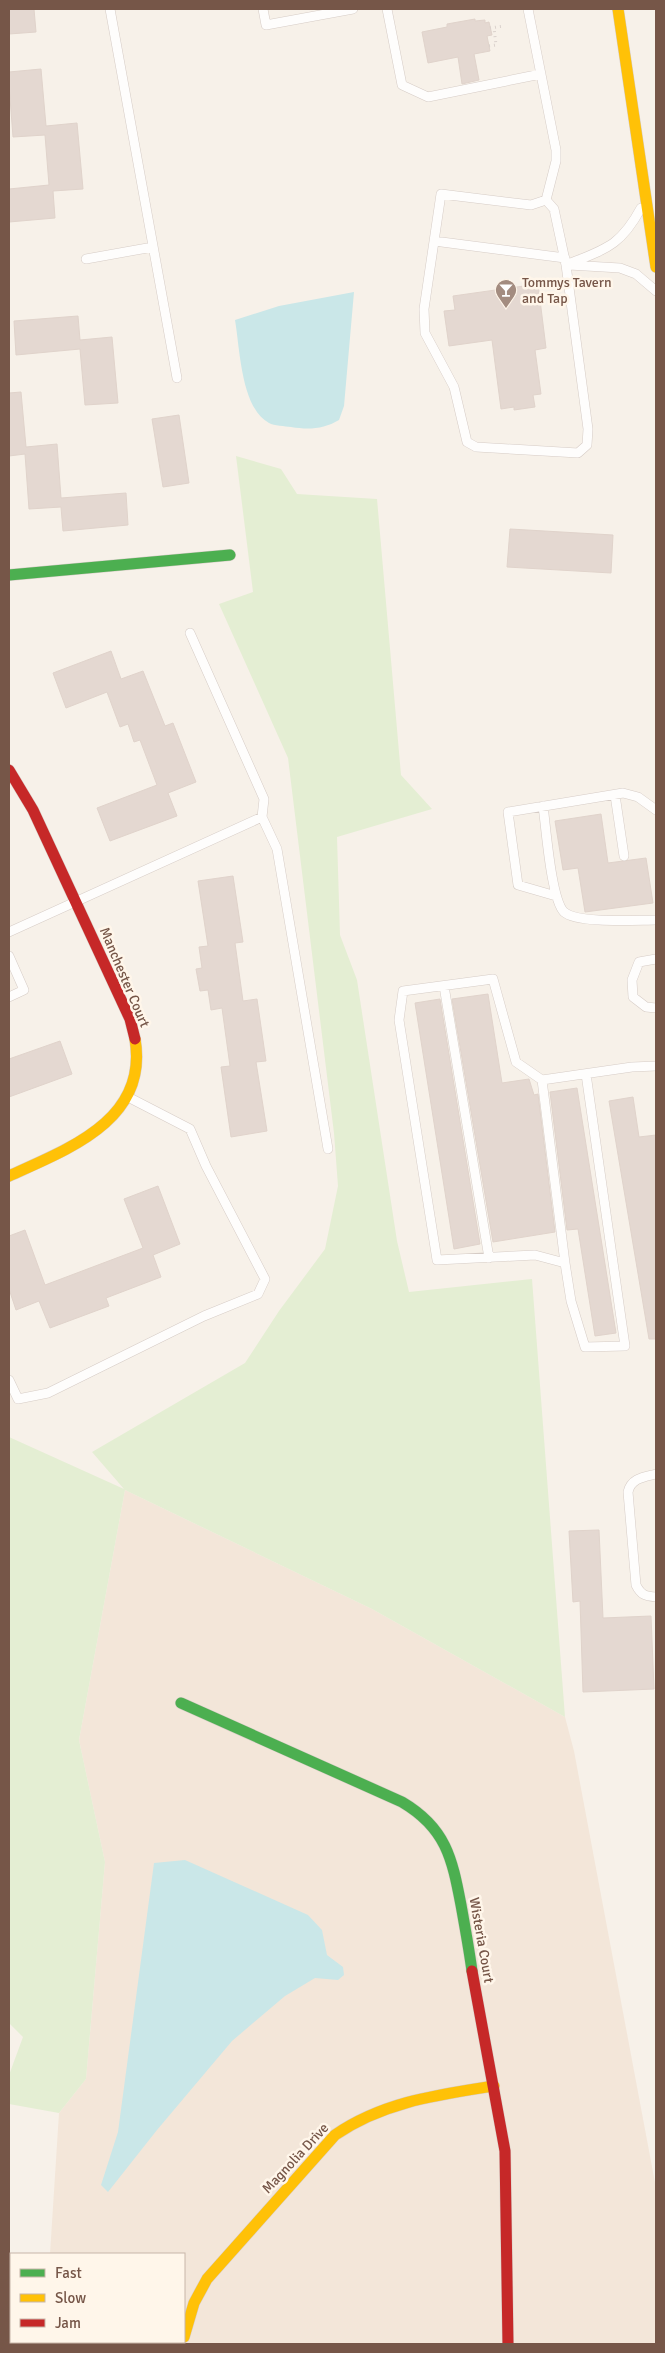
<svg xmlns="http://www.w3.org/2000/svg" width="665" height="2353" viewBox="0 0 665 2353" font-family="Signika,sans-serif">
<rect width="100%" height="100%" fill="#f7f1e9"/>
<path fill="#f3e6d9" d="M125 1490 372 1609 565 1717 574 1751 656 2188V2344H44V2342H184V2254H50L59 2113 86 2079 105 1862 79 1740Z"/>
<path fill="#e4eed3" d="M236 456 281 469 297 494 377 499 401 775 432 809 337 837 340 935 357 980 397 1241 409 1292 532 1279 565 1717 372 1609 125 1490 79 1740 105 1862 86 2079 59 2113 9 2104V2075L23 2037 9 2023V1437L124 1489 92 1452 245 1363 279 1311 325 1249 338 1186 334 1133 288 758 219 604 253 592Z"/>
<path fill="#cae7e8" d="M354 292 344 406 339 420C324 429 309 430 291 427 285 426 274 426 269 423 241 408 240 349 235 320L279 306Z
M185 1860 308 1915 322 1930 327 1955 343 1967 344 1975 338 1980 315 1978 285 1996 232 2041 157 2130 108 2192 101 2185 118 2132 154 1863Z"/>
<path fill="#e4d8d1" stroke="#e0d3cb" d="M9 9H34L36 32 9 34Z
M475 19V21L485 20V23L489 22 492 35 487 36 490 51 474 54 479 80 462 84 458 57 428 63 422 32 447 27V24Z
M41 69 46 126 77 123 83 189 53 191 55 218 9 222V189L49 185 45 135 13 137 9 85V72Z
M538 284 546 348 535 350 541 394 533 395 535 407 514 410V407L501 409 492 340 449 346 444 311 455 310 453 296Z
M78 316 80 340 112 337 118 403 85 405 80 349 16 355 14 321Z
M21 392 26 447 57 444 61 498 126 493 128 525 63 531 61 507 29 509 25 454 9 456V393Z
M179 415 189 483 163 487 152 419Z
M510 529 613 535 611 573 507 567Z
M111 651 121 679 143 671 165 726 173 723 196 782 168 793 177 816 110 841 97 808 157 785 140 740 134 742 128 724 120 727 107 692 66 708 53 673Z
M601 814 608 863 646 858 653 903 585 912 578 868 563 870 555 821Z
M233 876 243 942 235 943 243 1001 257 999 266 1061 256 1062 267 1131 231 1137 221 1067 230 1066 222 1008 211 1010 208 990 200 991 196 969 202 968 199 947 208 946 198 881Z
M488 994 502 1083 529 1079 534 1095 538 1094 555 1232 493 1242 452 999Z
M440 999 480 1244 454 1249 415 1003Z
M60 1041 72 1074 9 1097V1059Z
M577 1088 616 1333 595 1336 578 1229 567 1230 550 1092Z
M633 1097 639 1137 656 1135V1339H649L609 1101Z
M158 1186 180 1244 153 1255 161 1277 106 1298 109 1306 50 1328 39 1301 16 1310 9 1289V1236L25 1230 45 1285 143 1248 124 1199Z
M599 1530 603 1618 651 1616 654 1689 583 1692 580 1601 573 1602 569 1531Z"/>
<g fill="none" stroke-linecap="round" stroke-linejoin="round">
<g stroke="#d6ccc6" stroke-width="10">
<path id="lane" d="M110 9 177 378
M263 9 266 25 353 9
M387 9 402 85 428 97 541 74
M528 9 556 150V161L546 200
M441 194 531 205 546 200 554 209 566 265 588 429 587 445 578 453 476 447 467 442 454 387 425 333 424 309Z
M434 241 565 258
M86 259 153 247
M566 265C605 249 620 247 641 208
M569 265 620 268 636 274 656 291
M190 633 264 799 262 817 277 849 328 1149
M615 795 624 856
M543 806C546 827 551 899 564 912 578 924 637 920 656 920
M556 896 518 885 508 812 623 793 638 797 656 810
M9 932 262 817
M9 956 24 990 9 997
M656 959 639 962 632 980 633 997 646 1007 656 1008
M444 986 489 1258
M586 1074 625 1346 585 1347 571 1301 565 1263 535 1255 437 1260 399 1020 403 991 493 979 516 1062 542 1080 632 1067 656 1066
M542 1080 565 1263
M9 1380 18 1399 48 1393 204 1316 258 1294 265 1279 206 1166 190 1129 128 1097
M656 1474C644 1477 631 1478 628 1492L636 1585C641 1595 645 1596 656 1597"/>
</g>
<g stroke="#d6ccc6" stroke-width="12">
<path id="fast" d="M9 575 230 555
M181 1703 402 1802C446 1828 452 1858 461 1905 465 1927 469 1949 472 1971"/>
</g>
<g stroke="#d6ccc6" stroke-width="12">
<path id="slow" d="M618 9 656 267
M9 1176C68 1149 149 1120 135 1039
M184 2337 194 2303 207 2279 335 2135C383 2102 437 2095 494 2086"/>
</g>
<g stroke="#d6ccc6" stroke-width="12">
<path id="jam" d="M9 770 33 810 130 1019 135 1039
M472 1971 505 2151 508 2344"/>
</g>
<path stroke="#dad1cc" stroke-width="3" stroke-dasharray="1 4" stroke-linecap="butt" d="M490 28 504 26
M489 46 496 45 494 28"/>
<use href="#lane" stroke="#fefdfc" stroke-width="9"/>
<use href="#fast" stroke="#4caf50" stroke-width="11"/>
<use href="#slow" stroke="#ffc107" stroke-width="11"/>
<use href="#jam" stroke="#c62828" stroke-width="11"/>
</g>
<defs>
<g id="bar-pin" transform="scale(1.125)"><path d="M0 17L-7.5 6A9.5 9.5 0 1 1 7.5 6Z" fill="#a38c80" stroke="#fff6ea"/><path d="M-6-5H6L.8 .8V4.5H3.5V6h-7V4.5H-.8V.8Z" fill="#fff"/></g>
</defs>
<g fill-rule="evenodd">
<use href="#bar-pin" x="506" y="290"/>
</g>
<g text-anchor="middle" stroke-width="5" stroke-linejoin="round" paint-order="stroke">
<g font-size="14" fill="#765648" stroke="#fff6ea" text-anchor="start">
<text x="522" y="287">Tommys Tavern<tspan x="522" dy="16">and Tap</tspan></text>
</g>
<g font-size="14" fill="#765648" stroke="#fff6ea">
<text transform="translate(125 977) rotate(67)" y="5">Manchester Court</text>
<text transform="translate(482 1940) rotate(80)" y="5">Wisteria Court</text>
<text transform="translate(295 2158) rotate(-47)" y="5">Magnolia Drive</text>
</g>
</g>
<rect width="665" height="2353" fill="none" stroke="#765648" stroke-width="20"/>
<rect x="10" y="2253" width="175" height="90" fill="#fff6ea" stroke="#c8b6a9"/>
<rect x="20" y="2269" width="25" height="8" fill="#4caf50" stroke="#c8b6a9"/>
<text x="55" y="2278" font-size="15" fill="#765648">Fast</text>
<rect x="20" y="2294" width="25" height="8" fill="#ffc107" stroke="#c8b6a9"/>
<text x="55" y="2303" font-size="15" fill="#765648">Slow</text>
<rect x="20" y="2319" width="25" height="8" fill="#c62828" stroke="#c8b6a9"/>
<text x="55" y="2328" font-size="15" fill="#765648">Jam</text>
</svg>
